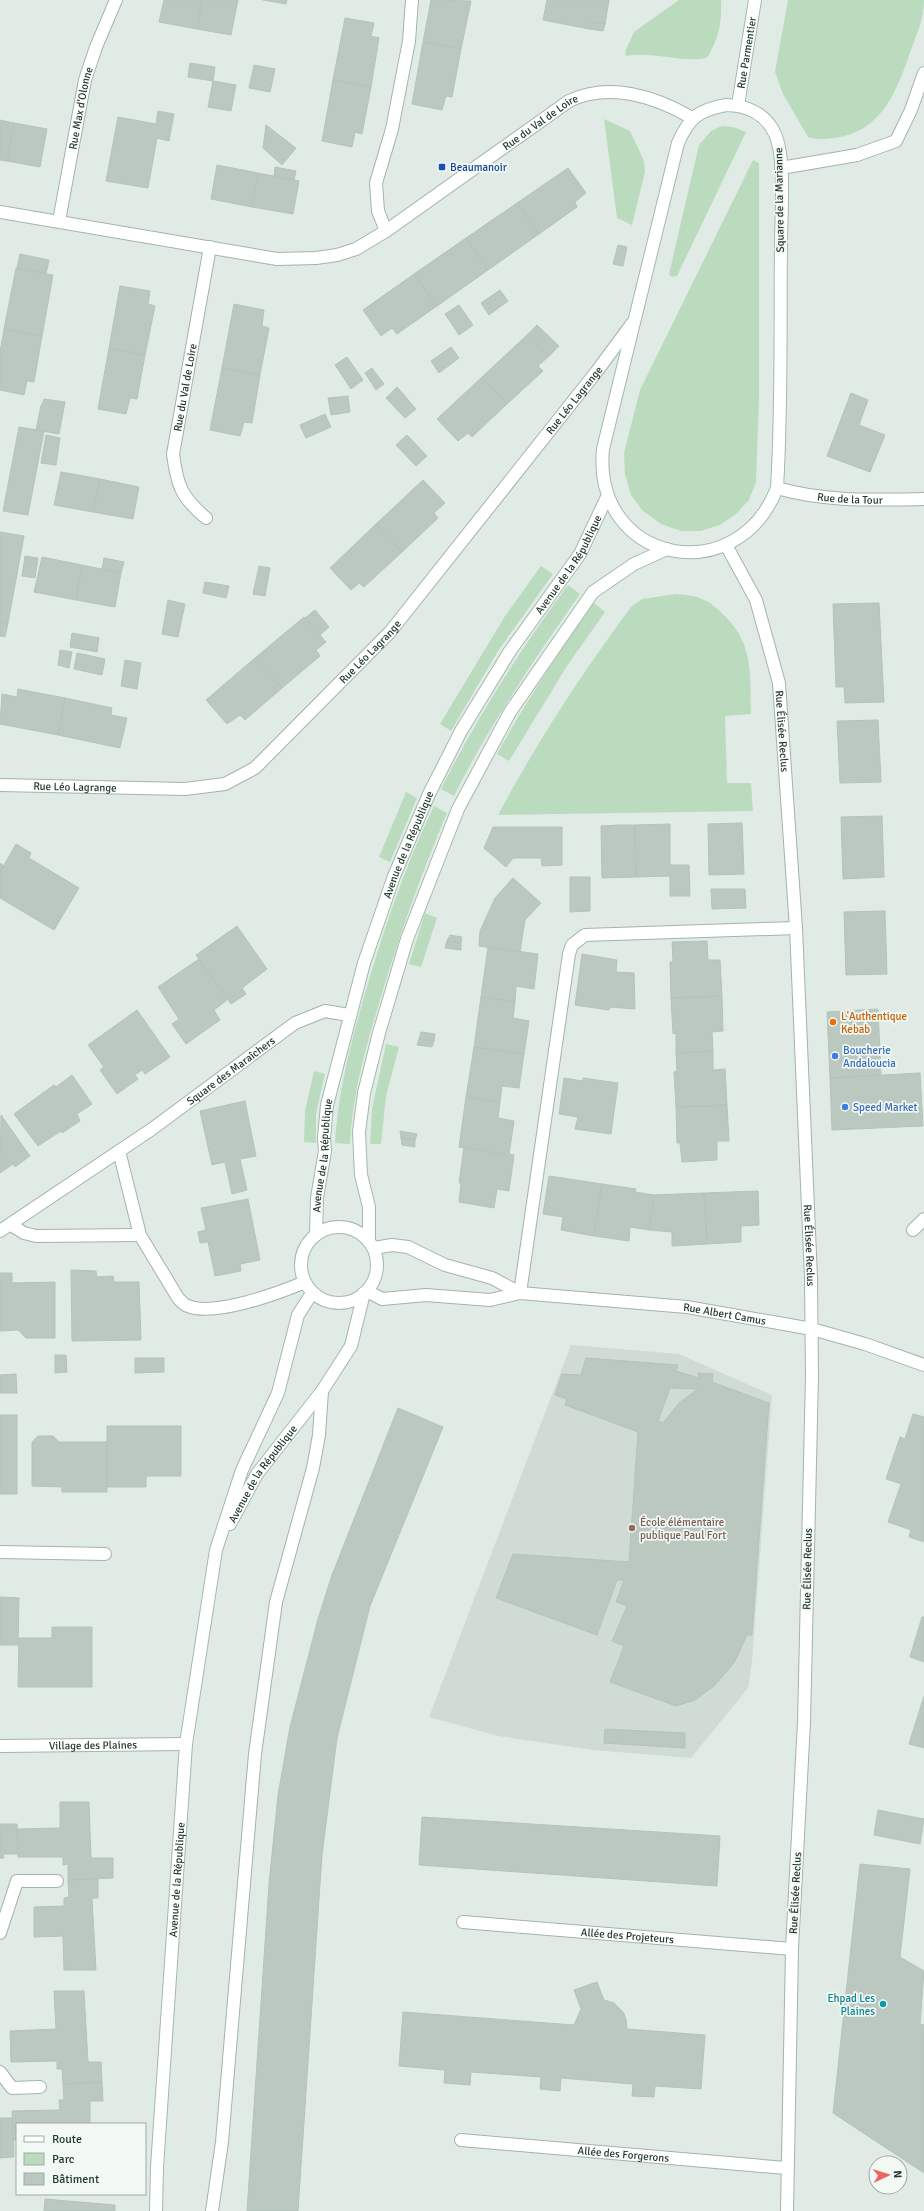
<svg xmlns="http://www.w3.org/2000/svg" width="924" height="2211" viewBox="0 0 924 2211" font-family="Signika,sans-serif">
<rect width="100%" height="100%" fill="#e1ebe5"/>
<path fill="#d0dbd3" d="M571 1345 679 1354 772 1395 752 1662 748 1688 691 1758 593 1750 498 1736 429 1717Z"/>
<path fill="#bbdbbe" d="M679 0H721C722 23 719 38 707 58 680 63 654 51 626 56L625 52 634 32Z
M788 0H924C924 18 917 33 911 50 897 90 883 131 835 138 826 139 817 140 808 137L783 94 775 72Z
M604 119 630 131 644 161 645 172 632 225 617 218Z
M722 126 733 127 746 132 677 276 671 277 669 274 699 145 711 131Z
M753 160 759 163V399L756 482 749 500 736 514 720 525 701 531H681L661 524 643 511 631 495 625 474 624 453 640 390Z
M541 566 553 574 498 651 451 731 440 724 505 616Z
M568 585 580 594C534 660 490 724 454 796L441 789C477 717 520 650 568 585Z
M676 594C700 596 708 599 725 616 754 645 750 675 751 714L725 716 727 783H751L753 811 498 815C537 742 582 673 631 607L642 599Z
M594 603 605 612 567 666 509 761 497 754C526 701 559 652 594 603Z
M406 792 417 798 390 862 379 857Z
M434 806 447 813C419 879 397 942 377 1010 364 1054 352 1098 350 1144L335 1143C338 1093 350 1046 364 997 383 932 404 868 434 806Z
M425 913 437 918 421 967 409 964Z
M386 1044 399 1047 386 1096 381 1144H370L372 1109Z
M314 1071 325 1074 316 1113V1143L304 1142 305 1111Z"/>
<path fill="#bac8c0" stroke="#b4c4ba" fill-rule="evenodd" d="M164 0H202L197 29 159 22Z
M202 0H238L231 35 197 29Z
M263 0H287L286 4Z
M431 0 471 1 461 49 423 42Z
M547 0H609L605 24 591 22 589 29 543 20Z
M345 18 374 23 371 36 379 38 371 87 333 80Z
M591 22 605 24 603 31 589 29Z
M423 42 461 49 452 97 446 96 442 110 412 104Z
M190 63 215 67 213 81 188 77Z
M254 65 275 69 270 92 249 88Z
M333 80 371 87 362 134 355 132 352 147 322 141Z
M213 81 236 85 231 111 208 107Z
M158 111 174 114 169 141 157 138 148 188 106 181 118 117 156 124Z
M0 120 14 123 7 161 0 160Z
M14 123 47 129 40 167 7 161Z
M266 125 296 148 282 165 263 148Z
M217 165 258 173 252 207 211 199Z
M275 167 296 171 294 180 274 176Z
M568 168 586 193 575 202 577 207 539 234 517 203Z
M258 173 299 181 293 214 252 207Z
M517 203 539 234 488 270 466 238Z
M466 238 488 270 437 306 414 274Z
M618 245 627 247 623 266 613 264Z
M20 254 49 260 46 274 17 268Z
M16 268 53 275 42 336 4 329Z
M414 274 437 306 397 334 392 328 381 336 363 310Z
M120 286 150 291 148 304 155 306 145 355 109 348Z
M500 290 508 301 489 315 481 303Z
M234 304 264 310 262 326 269 328 260 375 222 368Z
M459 305 473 325 459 335 445 314Z
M537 325 559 346 549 356 528 334Z
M4 329 42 336 34 382 27 381 24 395 0 390V352Z
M528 334 549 356 538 366 543 371 507 404 482 377Z
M451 347 459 358 439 373 431 361Z
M109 348 145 355 137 399 130 398 126 414 98 409Z
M347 357 363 380 351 389 335 365Z
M222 368 260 375 252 423 244 422 240 436 210 430Z
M372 368 384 384 376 390 365 373Z
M482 377 507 404 472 437 468 433 458 441 437 419Z
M397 387 416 409 405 418 386 398Z
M851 393 868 400 859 425 885 435 870 472 827 456Z
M348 396 350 412 331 415 328 398Z
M44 399 65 402 59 434 36 430 41 405H42Z
M325 414 331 427 306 438 300 425Z
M19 427 44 431 28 515 3 511Z
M46 435 60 438 56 465 41 463Z
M407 435 427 456 416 466 396 445Z
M61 472 100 479 93 512 54 505Z
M100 479 139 487 133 519 93 512Z
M423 480 445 503 434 513 438 518 402 552 376 524Z
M376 524 402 552 364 587 359 583 351 590 330 568Z
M0 532 24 536 8 623 0 622Z
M25 556 38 558 35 578 22 576Z
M42 557 82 565 76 600 34 592Z
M104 558 124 562 121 573 102 569Z
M82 565 121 573 115 607 76 600Z
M259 566 270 568 265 596 253 594Z
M205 582 229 586 226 598 203 593Z
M168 600 185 604 178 637 162 634Z
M879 603 884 702 845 703 844 687H836L833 604Z
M315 610 329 627 320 635 305 618Z
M304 617 326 642 316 650 320 656 282 688 255 658Z
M0 622 8 623 5 637 0 636Z
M72 633 99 638 97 652 70 647Z
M60 650 72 652 69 668 58 665Z
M77 653 105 659 102 675 74 669Z
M255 658 282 688 245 720 240 715 227 724 206 700Z
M125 660 141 663 137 689 121 686Z
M18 689 65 698 58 735 0 724 2 694 17 697Z
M65 698 112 708 111 715 127 718 120 748 58 735Z
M878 720 881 782 840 783 837 721Z
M882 816 884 877 843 879 841 817Z
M742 823 744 874 709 875 708 824Z
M670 824V865H689L690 896H670V876L636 877 635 825Z
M618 825H635L636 877 602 878 601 826Z
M493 827H562V865L542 866 541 858H513L506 867 484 848Z
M16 844 31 853 29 858 79 888 54 930 0 898V872Z
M0 863 4 866 0 872Z
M570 877H590V911L570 912Z
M513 878 541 903 525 920 520 952 479 946 480 931 495 898Z
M711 889H745L746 908 712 909Z
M885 911 887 974 846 975 844 912Z
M237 926 267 969 242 988 246 994 231 1004 196 955Z
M450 935 462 937 461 943 447 941Z
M447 941 461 943V950L445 948Z
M707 941 708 960H720L722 996 671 998 670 962H673L672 942Z
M488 947 538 954 534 989 516 986 515 1002 481 997Z
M582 954 617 960 616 972 634 973 635 1009 610 1007 609 1010 575 1005Z
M199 959 227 1000 214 1010 220 1020 186 1044 172 1024 179 1019 158 987Z
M722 996 723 1031 712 1032 713 1051 676 1053V1033L673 1034 671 998Z
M481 997 515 1002 513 1018 529 1021 524 1054 474 1047Z
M878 1009 881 1075 830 1078 827 1012Z
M137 1010 170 1057 145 1074 142 1070 135 1075 138 1079 117 1094 100 1070 104 1067 88 1045Z
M421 1032 435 1034 434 1041 419 1039Z
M419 1039 434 1041 432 1047 417 1045Z
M474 1047 524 1054 519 1088 502 1086 500 1102 466 1097Z
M713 1051V1070L725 1069 727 1105 676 1107 674 1072 677 1071 676 1053Z
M920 1073 923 1126 832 1130 830 1078Z
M72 1075 92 1104 77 1114 80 1121 62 1133 61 1131 38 1146 14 1114 54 1085 56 1087Z
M564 1078 583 1081V1078L618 1083 611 1134 575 1129 578 1117 559 1114Z
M466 1097 500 1102 498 1118 514 1121 509 1155 459 1147Z
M245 1101 256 1156 240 1159 247 1190 232 1194 225 1162 212 1165 200 1111Z
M727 1105 729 1141H717V1160L682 1162 680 1143H677L676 1107Z
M1 1115 30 1156 15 1167 13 1164 0 1173Z
M400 1131 417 1134 415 1140 401 1138Z
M401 1138 415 1140V1147L402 1145Z
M464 1147 514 1155 509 1191 497 1189 494 1208 459 1202 461 1183H459Z
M549 1176 602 1184 594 1236 561 1230 563 1217 543 1214Z
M602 1184 636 1189 635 1192 654 1195 649 1230 630 1227 629 1241 594 1236Z
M758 1191 759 1225 741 1226V1242L707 1244 704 1193Z
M704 1193 707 1244 672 1246V1232L649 1230 654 1195Z
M248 1199 260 1260 240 1264 241 1271 215 1276 208 1242 200 1243 198 1232 206 1230 201 1208Z
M71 1270 96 1271 97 1277 113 1276 114 1282H139L141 1340 72 1341Z
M0 1273H12V1283L55 1282V1338H26L18 1330 0 1331Z
M55 1355H66L67 1372 55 1373Z
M135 1358H164V1372L135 1373Z
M586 1358 678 1365 676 1371 699 1378 698 1373 713 1374 712 1382 769 1403 752 1635H747L734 1663 714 1686 695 1700 676 1706 610 1682 624 1646 612 1641 627 1606 616 1602 624 1580H617L597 1635 496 1598 513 1554 629 1562 638 1432 565 1405 567 1399 555 1395 562 1374 581 1375ZM670 1388 698 1389 679 1403 663 1423 658 1421Z
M16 1374 17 1393H0V1375Z
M398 1408 443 1427 370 1606 337 1738 322 1855 298 2211H247L269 1884 278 1795 290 1727 318 1619 332 1575Z
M913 1414 924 1417V1542L909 1537 911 1530 888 1522 901 1484 886 1479 900 1437 905 1439Z
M0 1415H17V1494H0Z
M107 1426H181V1476H146V1487H107Z
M38 1436H53L59 1442H107V1492H62V1487L32 1486V1442Z
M0 1597 19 1598 18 1645H0Z
M922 1617H924V1662L910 1657Z
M52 1627H92V1687H18L19 1638H52Z
M924 1696V1748L909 1744Z
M605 1729 685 1733V1748L604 1743Z
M60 1802H89L91 1858H113V1878L68 1880V1864L63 1865V1857H18L17 1829 60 1828Z
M878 1810 924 1819 920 1844 874 1835Z
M422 1817 720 1836 717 1886 419 1865Z
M0 1824H17L19 1854H3L4 1858H0Z
M860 1864 910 1869 900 1957 924 1971 920 2024 924 2025V2173L833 2113Z
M98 1879V1898H92L96 1970H64L63 1936 34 1937V1907L64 1906V1898L69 1897 68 1880Z
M597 1982 604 2000 614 2003 623 2012 626 2019 627 2029 705 2035 701 2089 655 2086 654 2097 632 2096 633 2084 561 2078 560 2091 540 2089 541 2077 471 2072 470 2085 444 2083 445 2070 399 2066 403 2012 574 2025 581 2009 574 1990Z
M54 1991H84L88 2062H101L102 2082 63 2084 62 2069H57V2061L11 2062 10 2031 56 2029Z
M102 2082 103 2101H90V2124H17V2140H14L12 2111 60 2110 59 2100H64L63 2084Z
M0 2118H13L14 2157 0 2158Z
M45 2199 115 2205V2211H44Z"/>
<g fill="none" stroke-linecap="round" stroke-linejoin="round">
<g stroke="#a4b3ab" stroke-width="14">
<g id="lane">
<path id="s1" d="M463 1922 792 1949"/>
<path id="s2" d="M461 2140 786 2168"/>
<path d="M212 2211 222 2142 255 1754 276 1602 313 1468 319 1435 322 1391"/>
</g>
</g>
<g stroke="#a4b3ab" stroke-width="14">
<g id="street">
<path d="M781 168 857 155 896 141 911 110 924 73"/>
<path id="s3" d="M0 212 277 259 316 258 337 255 356 249 386 231 569 101C609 82 655 96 692 118"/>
<path id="s4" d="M59 221 85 80 96 47 116 0"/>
<path d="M386 231 378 211 376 183 392 129 409 41 412 0"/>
<path id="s5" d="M777 488C826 502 873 500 924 499"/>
<path id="s6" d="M206 518C181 497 177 485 173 454L210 247"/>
<path id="s7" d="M726 545 756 600 779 683 796 928 811 1278 812 1376 804 1722 792 1949 787 2211"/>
<path id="s8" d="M0 785 185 789 225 784 255 768 390 632 597 371 634 321"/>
<path d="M119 1151 140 1235 178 1298C181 1301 184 1305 188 1306 214 1317 279 1293 305 1282"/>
<path d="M11 1225 24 1233 36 1236 140 1235"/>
<path d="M913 1230 924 1219"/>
<path id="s9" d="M0 1231 152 1129 295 1023 325 1011 349 1015"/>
<path d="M374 1248 392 1245 408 1247 445 1265 492 1278 520 1293"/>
<path id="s10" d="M367 1291 382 1299 426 1295 490 1300 520 1293 687 1307 812 1329 865 1344 924 1365"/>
<path d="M520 1293 569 954 572 945 585 935 796 928"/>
<path d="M0 1552 105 1554"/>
<path id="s11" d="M0 1746 186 1744"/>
<path d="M0 1933 17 1881H57"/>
<path d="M0 2072 12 2088 40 2087"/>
</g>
</g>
<g stroke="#a3b9ad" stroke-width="14">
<g id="secondary">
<path d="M726 105C747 105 766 114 775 134 786 159 781 216 781 245 780 326 782 407 777 488 737 592 592 563 603 449L678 143C689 118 698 110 726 105Z"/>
<path id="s12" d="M738 105 755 0"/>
<circle cx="339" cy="1265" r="38"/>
<path id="s13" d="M316 1234 317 1198 325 1151 324 1138 327 1105 364 963 394 876 429 794 461 731 510 651 580 554 607 497"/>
<path d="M369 1240V1207L361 1175 359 1132 364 1093 379 1033 407 939 458 809 510 712 593 592 634 564 667 549"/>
<path id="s14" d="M230 1524 257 1474 322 1391 351 1346 364 1293"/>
<path id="s15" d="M156 2211 157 2167 186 1744 216 1550 242 1470 278 1393 298 1315 312 1293"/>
</g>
</g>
<use href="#lane" stroke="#fff" stroke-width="12"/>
<use href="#street" stroke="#fff" stroke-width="12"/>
<use href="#secondary" stroke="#fff" stroke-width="12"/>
</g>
<rect fill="#1a4fb4" stroke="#f2f8f3" stroke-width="1.5" x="438" y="163" width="8" height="8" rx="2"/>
<circle fill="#e8710a" stroke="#f2f8f3" stroke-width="1.5" cx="833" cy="1022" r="4"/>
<g fill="#3f7fe0" stroke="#f2f8f3" stroke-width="1.5">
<circle cx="835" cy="1056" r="4"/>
<circle cx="845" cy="1107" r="4"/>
</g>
<circle fill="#8d6e63" stroke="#f2f8f3" stroke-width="1.5" cx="632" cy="1528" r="4"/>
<circle fill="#0f9aa8" stroke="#f2f8f3" stroke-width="1.5" cx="883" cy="2004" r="4"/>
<g text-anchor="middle" stroke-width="3.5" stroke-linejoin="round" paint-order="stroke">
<g font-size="11" fill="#233b2f" stroke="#f2f8f3">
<text dy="4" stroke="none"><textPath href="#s12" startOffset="53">Rue Parmentier</textPath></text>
<text dy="4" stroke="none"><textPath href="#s4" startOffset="115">Rue Max d'Olonne</textPath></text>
<text dy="4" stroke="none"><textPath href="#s3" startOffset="585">Rue du Val de Loire</textPath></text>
<text transform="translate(779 200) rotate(-91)" y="4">Square de la Marianne</text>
<text dy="4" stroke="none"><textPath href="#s6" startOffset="142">Rue du Val de Loire</textPath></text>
<text dy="4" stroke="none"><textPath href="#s8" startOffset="747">Rue Léo Lagrange</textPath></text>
<text dy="4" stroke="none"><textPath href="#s5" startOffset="74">Rue de la Tour</textPath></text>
<text dy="4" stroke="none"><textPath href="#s13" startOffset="727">Avenue de la République</textPath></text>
<text dy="4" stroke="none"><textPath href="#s8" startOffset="423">Rue Léo Lagrange</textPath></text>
<text dy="4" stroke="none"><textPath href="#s7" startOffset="197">Rue Élisée Reclus</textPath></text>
<text dy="4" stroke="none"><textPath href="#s8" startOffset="75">Rue Léo Lagrange</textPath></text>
<text dy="4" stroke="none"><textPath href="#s13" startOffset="403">Avenue de la République</textPath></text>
<text dy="4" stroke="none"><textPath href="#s9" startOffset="281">Square des Maraîchers</textPath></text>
<text dy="4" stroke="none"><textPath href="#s13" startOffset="79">Avenue de la République</textPath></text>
<text dy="4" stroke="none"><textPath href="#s7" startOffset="712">Rue Élisée Reclus</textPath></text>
<text dy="4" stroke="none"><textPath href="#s10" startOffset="362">Rue Albert Camus</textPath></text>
<text dy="4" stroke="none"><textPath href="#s14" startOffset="60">Avenue de la République</textPath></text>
<text transform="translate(807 1569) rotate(-89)" y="4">Rue Élisée Reclus</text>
<text dy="4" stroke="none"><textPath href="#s11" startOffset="93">Village des Plaines</textPath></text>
<text dy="4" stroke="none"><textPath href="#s15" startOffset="332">Avenue de la République</textPath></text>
<text transform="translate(795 1893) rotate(-87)" y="4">Rue Élisée Reclus</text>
<text dy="4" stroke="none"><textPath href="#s1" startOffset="165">Allée des Projeteurs</textPath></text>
<text dy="4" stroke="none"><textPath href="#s2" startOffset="163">Allée des Forgerons</textPath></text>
</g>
<g font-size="11" fill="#164399" stroke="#f2f8f3" text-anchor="start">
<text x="450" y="171">Beaumanoir</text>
</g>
<g font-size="11" fill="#c56008" stroke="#f2f8f3" text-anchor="start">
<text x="841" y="1020">L'Authentique<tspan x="841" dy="13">Kebab</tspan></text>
</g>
<g font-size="11" fill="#366cbe" stroke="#f2f8f3" text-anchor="start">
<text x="843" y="1054">Boucherie<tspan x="843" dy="13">Andaloucia</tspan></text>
<text x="853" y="1111">Speed Market</text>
</g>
<g font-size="11" fill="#785e54" stroke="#f2f8f3" text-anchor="start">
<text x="640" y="1526">École élémentaire<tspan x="640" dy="13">publique Paul Fort</tspan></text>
</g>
<g font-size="11" fill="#0d838f" stroke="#f2f8f3" text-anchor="end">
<text x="875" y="2002">Ehpad Les<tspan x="875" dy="13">Plaines</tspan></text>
</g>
</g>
<rect x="16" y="2123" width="130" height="72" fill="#f2f8f3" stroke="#9faca5"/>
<rect x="24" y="2136" width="20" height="6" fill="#ffffff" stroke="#9faca5"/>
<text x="52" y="2143" font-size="12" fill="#233b2f">Route</text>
<rect x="24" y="2153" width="20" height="12" fill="#bbdbbe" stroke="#9faca5"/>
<text x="52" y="2163" font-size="12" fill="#233b2f">Parc</text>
<rect x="24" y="2173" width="20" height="12" fill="#bac8c0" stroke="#9faca5"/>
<text x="52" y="2183" font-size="12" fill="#233b2f">Bâtiment</text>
<g transform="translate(888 2175) rotate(86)"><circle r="19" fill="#f2f8f3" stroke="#9faca5"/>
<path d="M0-3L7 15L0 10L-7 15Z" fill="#e96861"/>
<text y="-6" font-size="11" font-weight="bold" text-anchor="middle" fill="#233b2f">N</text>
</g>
</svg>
